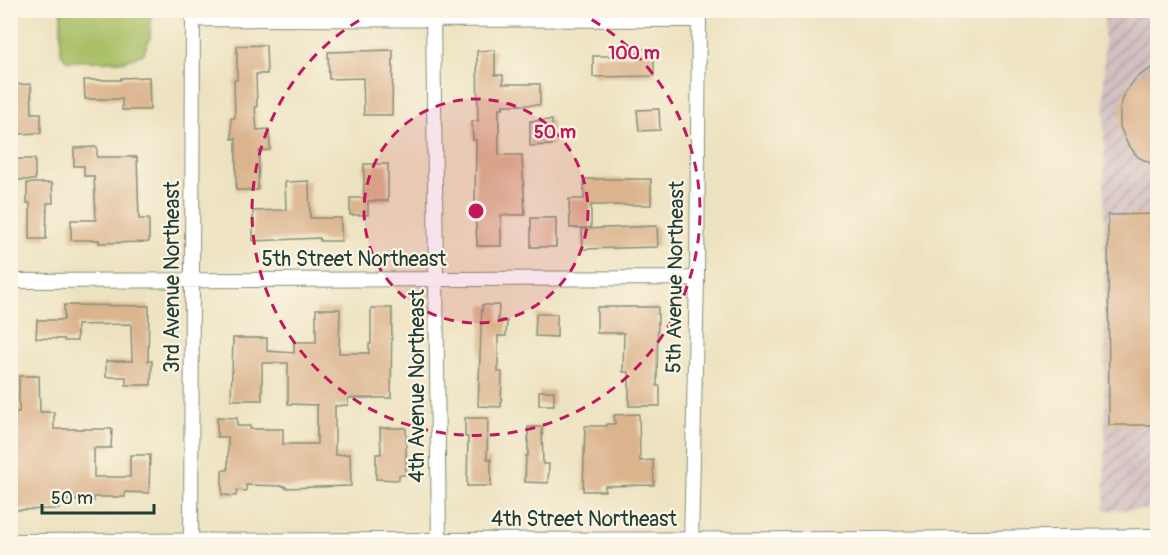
<svg xmlns="http://www.w3.org/2000/svg" width="1168" height="555" viewBox="0 0 1168 555" font-family="Pangolin,sans-serif">
<defs>
<pattern id="industrial-furrows" width="10" height="10" patternUnits="userSpaceOnUse" patternTransform="scale(1.5)"><rect width="10" height="10" fill="#d2bfc1"/><path d="M-1 1l2-2M0 10L10 0M9 11l2-2" fill="none" stroke="#aa9c9e"/></pattern>
</defs>
<rect width="100%" height="100%" fill="#fcf5e5"/>
<filter id="ink" filterUnits="userSpaceOnUse"><feTurbulence type="fractalNoise" baseFrequency=".0167" numOctaves="2"/><feDisplacementMap in="SourceGraphic" scale="12" xChannelSelector="R" yChannelSelector="G"/><feConvolveMatrix kernelMatrix="1 2 1 2 8 2 1 2 1" color-interpolation-filters="sRGB"/></filter>
<filter id="wash" filterUnits="userSpaceOnUse"><feTurbulence type="fractalNoise" baseFrequency=".008" numOctaves="4" result="noise"/><feDisplacementMap in="SourceGraphic" scale="24" xChannelSelector="R" yChannelSelector="G"/><feGaussianBlur stdDeviation="1.35" result="paint"/><feColorMatrix in="noise" values="0 0 0 0 0 0 0 0 0 0 0 0 0 0 0 0 0 1.4 0 .05"/><feComposite in="paint" operator="in"/></filter>
<g filter="url(#wash)">
<rect width="100%" height="100%" fill="#ede2c0"/>
<path fill="url(#industrial-furrows)" d="M1104 11H1157V510H1105Z"/>
<path fill="#a7be64" stroke="#637e4c" stroke-width="1.5" d="M61 11H151L150 38 143 54 125 61H67L61 53Z"/>
<g id="blocks">
<path fill="#dbb48e" d="M266 45 267 74H256L257 107H255L257 130 269 129 270 150 259 151 258 190H236V138L232 139 231 118H235L234 80H237V46Z
M631 49H654V76L593 77V56H631Z
M393 50 392 115H364L363 78 329 79 328 52Z
M495 50V75H503V84H540V105H503V108H499V155H522L525 215H501V246H477L475 206 476 140H473L472 121H478L477 51Z
M1158 64V167L1138 157 1127 143 1120 127V109L1125 92 1137 77Z
M149 77 150 110H122V99H85L84 80H121V78Z
M31 84 32 113H41V133L18 134V99H13V85Z
M659 109 660 130 639 131 637 110Z
M552 120V145L530 146V121Z
M97 147V157H137L139 219H149V242L99 243V240H71V220H96L94 176H84V166H74V148Z
M16 159H35V180H16Z
M364 164H388V201H368V215H350V198H364Z
M584 179H651V205H591V228H570L569 199H584Z
M309 181 310 218H341V241H320V238L253 241V211L286 210 285 182Z
M27 183H52L53 203H47L46 239H30V203H27Z
M1158 214V425H1109L1108 215Z
M531 218H556V247H531Z
M657 226 658 247 583 249 582 229Z
M64 305 149 306 148 361H152L151 385H126V377H106V361H132L131 324 77 325V341H64V339L36 338 37 320H64Z
M482 305H499L498 320 507 321 506 336H498V372H502L501 407 478 406Z
M597 307H658L657 386H660V406H629V372H623L624 333H597Z
M371 308H392L391 398H348V405L335 406V455L350 454 351 486 285 488V486L246 485V491L237 490 236 496 222 495V470H228V437H217V417L237 418V426H250V429H283V444H317V405L288 404V363H262V400H231L233 338H267V351L294 353V342H316V309H340L339 353H369V344H371Z
M536 314H557V337L535 336Z
M19 376H39L40 412H54V429H112L111 448H94V477H130V455H150L149 493 125 492V497H94V501L59 500V509L10 510V412H19Z
M539 391H554V405H539Z
M639 414 640 461 653 460 654 485 605 486V491H583L585 426H607V424H615L614 415Z
M465 418H488L487 459H491V486H467L468 437H465Z
M528 427H542L543 464H549L548 483 525 482 526 456H528Z
M380 428H406V475H399V480L376 479V454H381Z"/>
</g>
</g>
<g filter="url(#ink)">
<use href="#blocks" fill-opacity="0" stroke="#86907a" stroke-width="1.5"/>
<g fill="none" stroke-linecap="round" stroke-linejoin="round">
<g stroke="#86907a" stroke-width="16">
<path id="minor" d="M433 10 439 544
M193 19 699 20
M10 281 697 278
M10 541 872 539 1158 536
M191 544 193 10
M691 544 697 278 699 10"/>
</g>
<use href="#minor" stroke="#fff" stroke-width="14"/>
</g>
</g>
<circle cx="476" cy="211" r="112" fill="#c2185b" fill-opacity=".12"/>
<g fill="none" stroke="#c2185b" stroke-width="3" stroke-dasharray="10 8">
<circle cx="476" cy="211" r="112"/>
<path d="M576 11A224 224 0 1 1 376 11"/>
</g>
<g text-anchor="middle" stroke-width="4.5" stroke-linejoin="round" paint-order="stroke">
<g font-size="21" fill="#1f3d34" stroke="#fcf5e5">
<text x="354" y="266">5th Street Northeast</text>
<text transform="translate(172 277) rotate(-90)" y="7">3rd Avenue Northeast</text>
<text transform="translate(675 277) rotate(-89)" y="7">5th Avenue Northeast</text>
<text transform="translate(417 386) rotate(-90)" y="7">4th Avenue Northeast</text>
<text x="584" y="526">4th Street Northeast</text>
</g>
</g>
<circle cx="476" cy="211" r="9" fill="#c2185b" stroke="#fcf5e5" stroke-width="3"/>
<g font-size="18" text-anchor="middle" font-weight="bold" fill="#c2185b" stroke="#fcf5e5" stroke-width="4.5" stroke-linejoin="round" paint-order="stroke">
<text x="634" y="59">100 m</text>
<text x="555" y="138">50 m</text>
</g>
<rect width="1168" height="555" fill="none" stroke="#fcf5e5" stroke-width="36"/>
<path d="M42 504v9h112v-9" fill="none" stroke="#1f3d34" stroke-width="3"/>
<text x="51" y="504" font-size="18" fill="#1f3d34" stroke="#fcf5e5" stroke-width="4.5" paint-order="stroke">50 m</text>
</svg>
